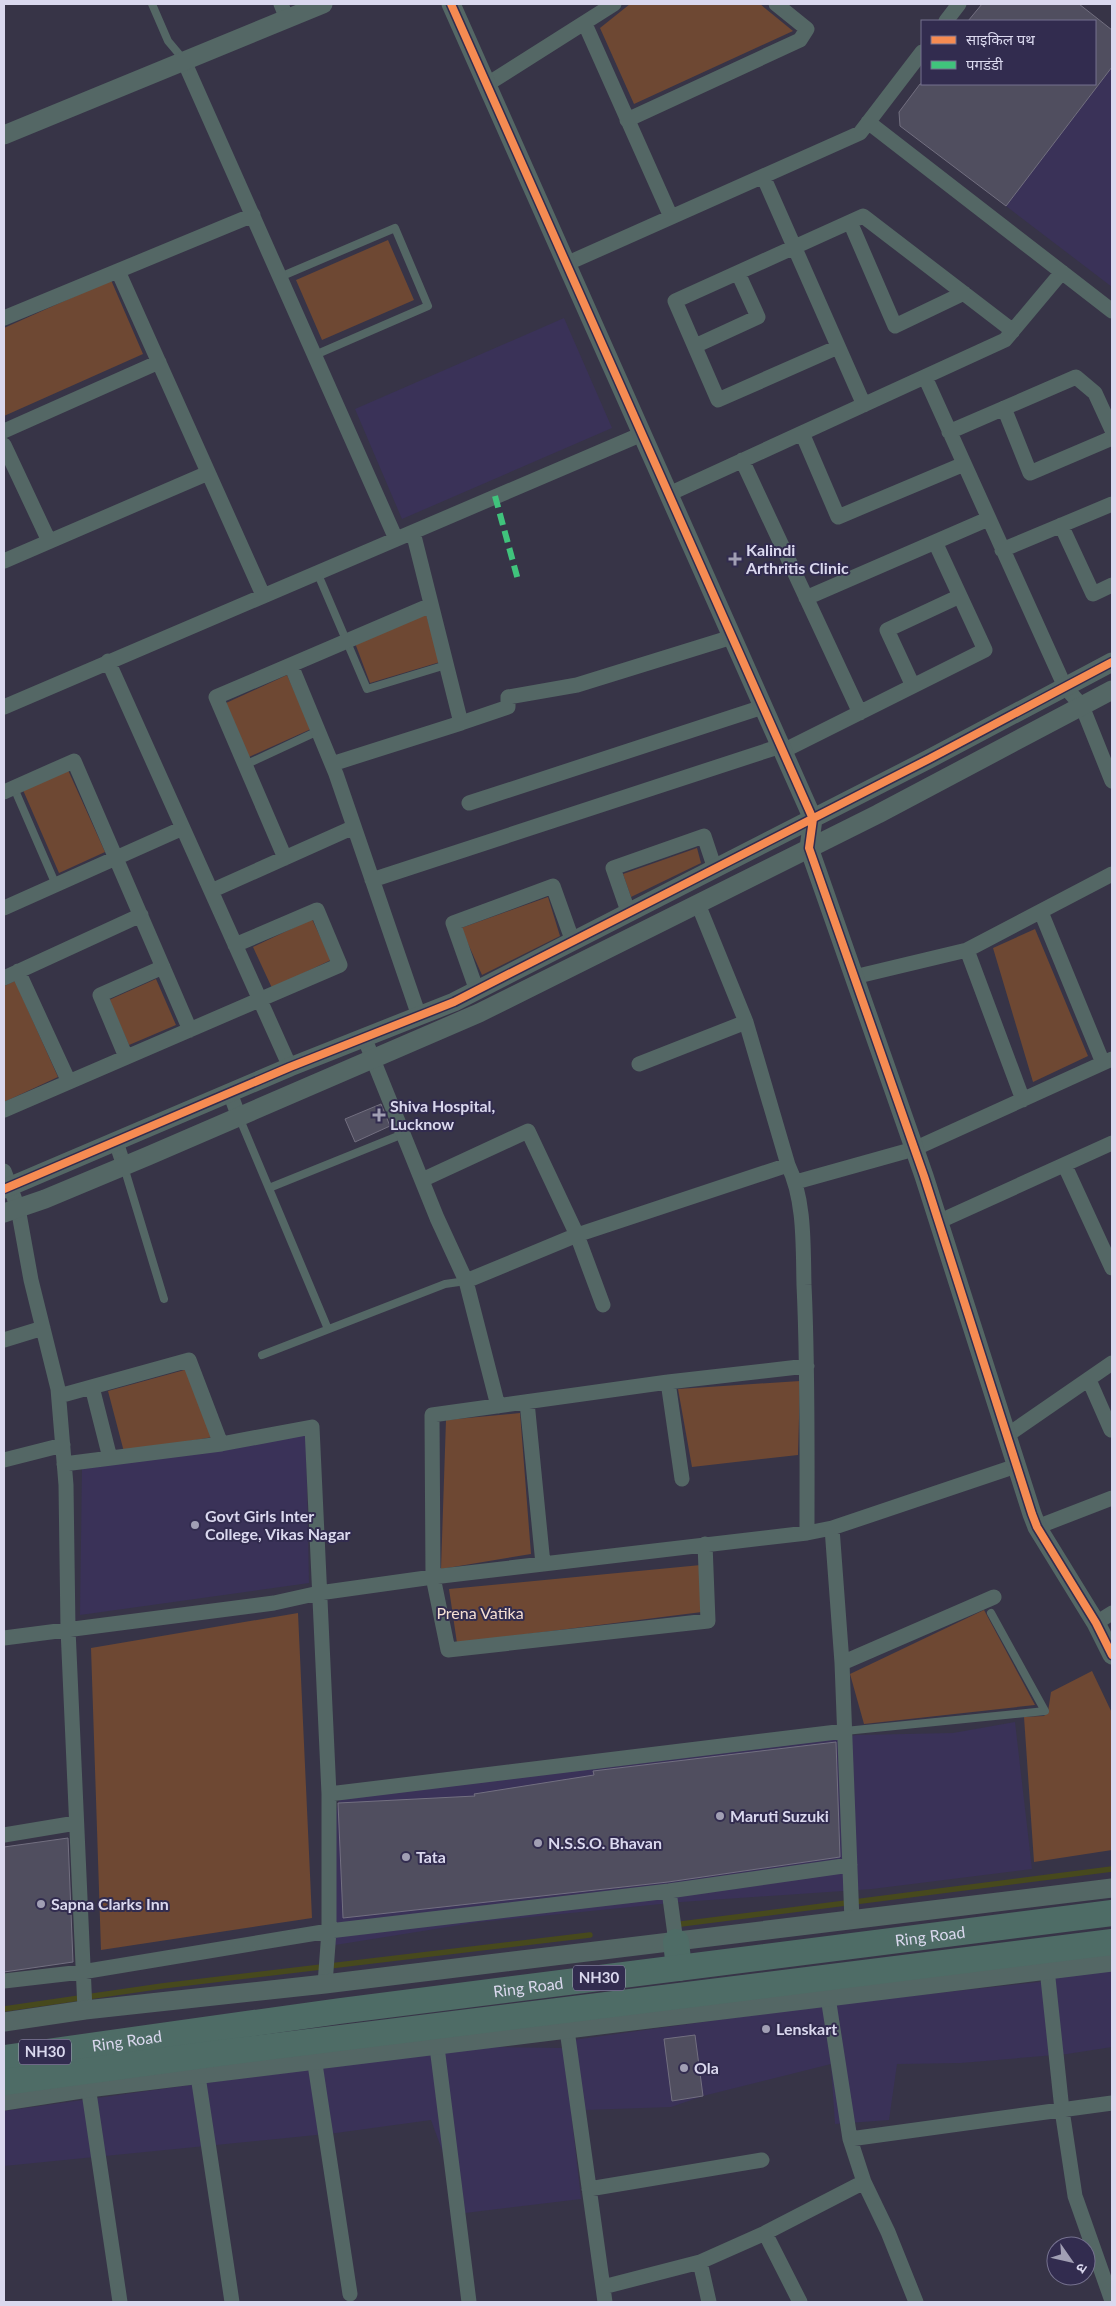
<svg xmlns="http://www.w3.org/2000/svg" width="1116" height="2306" viewBox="0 0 1116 2306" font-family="Lato,'Noto Sans Devanagari',sans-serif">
<rect width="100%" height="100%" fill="#373447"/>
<path fill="#3a3258" d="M1112 67V287L1006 206Z
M564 318 612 428 402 519 355 409Z
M306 1435 309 1583 80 1615 82 1467Z
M1015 1722 1032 1869 872 1889 681 1902 479 1922 335 1945 336 1812 340 1798 857 1735 953 1733Z
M1112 1970V2047L1067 2054 961 2063 897 2064 889 2120 835 2124 831 2064 703 2096 671 2107 584 2110 573 2040 819 2006 1039 1982 1071 1974Z
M489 2047 564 2048 581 2199 465 2213 431 2120 336 2133 4 2166V2111L190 2085Z"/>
<path fill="#6e4833" d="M630 4H760L793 31 634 104 600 28Z
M388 240 414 300 322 340 296 280Z
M111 280 143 354 4 416V328Z
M426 614 440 662 370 683 355 643Z
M287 675 311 729 249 757 226 703Z
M68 770 105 852 59 873 23 790Z
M697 848 701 863 631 897 623 874Z
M548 897 560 936 482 975 461 928Z
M312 919 331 960 272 988 253 947Z
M1035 929 1088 1056 1033 1082 993 948Z
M156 979 176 1025 129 1045 109 1000Z
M15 981 58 1077 4 1102V986Z
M188 1369 213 1437 124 1452 108 1391Z
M800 1381 798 1455 692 1467 678 1389Z
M520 1413 531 1554 441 1569 446 1420Z
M701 1565 702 1612 457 1643 449 1589Z
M984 1610 1035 1705 864 1724 850 1674Z
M298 1613 312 1918 101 1950 91 1648Z
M1092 1671 1112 1713V1850L1034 1862 1024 1717 1044 1716 1048 1712 1051 1692Z"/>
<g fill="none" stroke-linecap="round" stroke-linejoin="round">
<path stroke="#47491d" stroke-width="5.5" d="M681 1924 1112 1869
M4 2009 162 1986 590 1935"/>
</g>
<path fill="#504e5f" stroke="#726f80" d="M982 4H1079L1112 30V67L1006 206 900 126 899 112 920 84H1095V21H968Z
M381 1104 390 1126 355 1142 345 1119Z
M836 1742 840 1857 668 1882 343 1918 338 1803 475 1796 474 1794 594 1775 593 1771Z
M68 1838 73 1962 4 1972V1847Z
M695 2035 703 2096 672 2101 664 2039Z"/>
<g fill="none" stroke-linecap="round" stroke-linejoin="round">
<path stroke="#546765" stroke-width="8" d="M152 4 168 41 184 60
M280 277 395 228 428 306 315 355
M317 572 367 689 446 665
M245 765 318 731
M14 788 56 885
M239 1117 328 1329
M124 1167 164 1299
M269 1188 403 1134
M262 1355 445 1284 466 1281
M845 1731 1045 1711 991 1613"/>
<path stroke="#546765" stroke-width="15" d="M281 4 287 19
M946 21 959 4
M585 24 671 217
M184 61 396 539
M486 85 614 4
M627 120 800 40 807 29 776 4
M868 122 1112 311
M763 176 864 405
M850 222 895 326 964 293
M566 264 860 133 922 52
M118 271 263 595
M4 318 253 215
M695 346 758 317 738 273
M838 347 718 400 675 301 863 216 1013 331
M925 377 1065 687 1082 706 1112 781
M1004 408 1030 473 1112 438
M4 431 159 362
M949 432 1076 377 1095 393 1112 430
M802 433 838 517 964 464
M4 445 49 541
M742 460 860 713
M669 494 1005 340 1062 272
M1061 525 1093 594 1112 585
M1002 550 1112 504
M4 561 208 473
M806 598 988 519
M108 661 290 1067
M291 665 336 774 419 1016
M913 686 887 630 960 596
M4 707 642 434
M461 723 508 707V697L577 685 732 637
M783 751 985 650 935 542
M332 764 461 723 413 532
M4 792 74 761 190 1030
M469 803 763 707
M285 858 216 697 431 605
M372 880 781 746
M211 891 354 827
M698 904 746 1022 788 1165C805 1200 803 1246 804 1285 808 1368 807 1450 807 1533
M4 908 183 828
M1041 912 1103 1063
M629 914 613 868 704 836 715 869
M967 950 1023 1100
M18 971 69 1082
M854 977 967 950 1112 874
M4 978 141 915
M477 991 453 923 553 886 573 942
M364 1037 437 1218 466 1281 498 1406
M126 1057 100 995 163 967
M639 1064 746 1022
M230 1093 239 1117
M4 1110 340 965 317 910 235 945
M116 1142 124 1166
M1065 1166 1112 1268
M4 1171 18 1208 31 1280 58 1389 66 1485 68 1629 85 2010
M422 1180 528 1131 577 1235 603 1305
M796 1182 914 1149 1112 1059
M938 1222 1112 1143
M466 1281 577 1235 788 1165
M4 1340 43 1328
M1089 1380 1111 1430
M668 1382 682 1479
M92 1387 110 1458
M59 1396 189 1360 221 1444
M527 1402 543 1564
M1006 1436 1112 1363
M4 1460 63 1445
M64 1464 221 1444 312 1427 329 1794V1931L325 1984
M1037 1527 1112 1498
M832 1528 842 1663 852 1921
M705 1544 708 1621 448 1650 433 1577 432 1415 668 1382 807 1366
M1096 1623 1112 1613
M4 1638 274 1603 319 1593 433 1577 807 1533 832 1528 1016 1466
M842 1663 994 1597
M329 1794 845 1731
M4 1835 76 1823
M669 1891 676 1942
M1047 1969 1062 2110 1075 2196 1112 2301
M4 1981 82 1972 329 1931 669 1891 850 1865
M828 1997 850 2139 864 2182 888 2232 916 2302
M567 2030 605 2302
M437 2047 469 2302
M313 2051 350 2294
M198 2076 232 2302
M87 2079 120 2302
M850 2139 1112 2103
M589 2189 762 2160
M765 2233 800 2302
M700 2262 709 2302
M603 2287 700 2262 765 2233 864 2182"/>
<path stroke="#546765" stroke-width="19" d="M451 4 813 819 809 848 924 1176 1032 1514 1037 1527 1096 1623 1112 1655
M4 135 323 4
M4 1189 290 1067 454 1002 929 759 1112 662
M4 1213 45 1199 148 1156 479 1013 878 814 1112 690
M4 2022 85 2010 325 1984 1112 1888
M4 2101 88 2088 1112 1962"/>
<g stroke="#4e6c66" stroke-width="26">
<path d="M676 1942 679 1968"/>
<path id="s1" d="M4 2058 340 2011 1112 1913"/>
<path d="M4 2082 212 2054 1112 1942"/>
</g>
<path stroke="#40c37c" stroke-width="6" stroke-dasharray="12 6" stroke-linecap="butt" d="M495 496 518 580"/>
<g stroke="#322c4f" stroke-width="11">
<path id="cycleway" d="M451 4 813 819 809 848 924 1176 1032 1514 1037 1527 1096 1623 1112 1655
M4 1189 290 1067 454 1002 929 759 1112 662"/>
</g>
<use href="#cycleway" stroke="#f68b52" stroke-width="8"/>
</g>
<g fill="#a19fb4" stroke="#322c4f" stroke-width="2">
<path d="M732.5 551.5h5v5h5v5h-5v5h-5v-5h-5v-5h5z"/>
<path d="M376.5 1107.5h5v5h5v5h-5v5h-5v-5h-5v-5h5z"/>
<circle cx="195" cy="1525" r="5"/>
<circle cx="720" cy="1816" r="5"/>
<circle cx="538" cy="1843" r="5"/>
<circle cx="406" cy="1857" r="5"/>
<circle cx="41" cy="1904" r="5"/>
<circle cx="766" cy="2029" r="5"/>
<circle cx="684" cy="2068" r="5"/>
</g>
<g text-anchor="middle" stroke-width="4" stroke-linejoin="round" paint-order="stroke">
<g fill="#322c4f" stroke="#a8a4be" stroke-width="1">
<rect x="573" y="1965.5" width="52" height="25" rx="4"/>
<rect x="19" y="2039.5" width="52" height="25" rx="4"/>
</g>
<g font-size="15" font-weight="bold" fill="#dad8ee">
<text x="599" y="1983">NH30</text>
<text x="45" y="2057">NH30</text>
</g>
<g font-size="16" font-weight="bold" fill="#dad8ee" stroke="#322c4f" text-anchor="start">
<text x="746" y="556">Kalindi<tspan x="746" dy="18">Arthritis Clinic</tspan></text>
<text x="390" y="1112">Shiva Hospital,<tspan x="390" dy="18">Lucknow</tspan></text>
<text x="205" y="1522">Govt Girls Inter<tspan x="205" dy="18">College, Vikas Nagar</tspan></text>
<text x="730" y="1822">Maruti Suzuki</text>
<text x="548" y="1849">N.S.S.O. Bhavan</text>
<text x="416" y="1863">Tata</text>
<text x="51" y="1910">Sapna Clarks Inn</text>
<text x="776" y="2035">Lenskart</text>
<text x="694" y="2074">Ola</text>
</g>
<g font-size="16" fill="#f5dfd3" stroke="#322c4f">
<text x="480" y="1619">Prena Vatika</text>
</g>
<g font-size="16" fill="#dad8ee" stroke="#322c4f">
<text dy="6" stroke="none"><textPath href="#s1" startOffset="934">Ring Road</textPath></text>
<text dy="6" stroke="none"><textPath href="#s1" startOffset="529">Ring Road</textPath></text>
<text dy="6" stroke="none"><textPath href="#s1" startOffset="124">Ring Road</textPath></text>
</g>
</g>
<rect width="1116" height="2306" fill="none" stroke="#dad8ee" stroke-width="10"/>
<rect x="921" y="20" width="175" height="65" fill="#322c4f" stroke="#75718f"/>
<rect x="931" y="36" width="25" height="8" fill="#f68b52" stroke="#75718f"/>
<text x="966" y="45" font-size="15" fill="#dad8ee">साइकिल पथ</text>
<rect x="931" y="61" width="25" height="8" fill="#40c37c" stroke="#75718f"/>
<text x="966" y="70" font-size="15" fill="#dad8ee">पगडंडी</text>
<g transform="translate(1071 2261) rotate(124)"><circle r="24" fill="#322c4f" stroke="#75718f"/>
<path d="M0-4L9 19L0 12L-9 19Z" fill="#a19fb4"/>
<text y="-8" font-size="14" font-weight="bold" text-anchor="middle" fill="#dad8ee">उ</text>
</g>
</svg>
